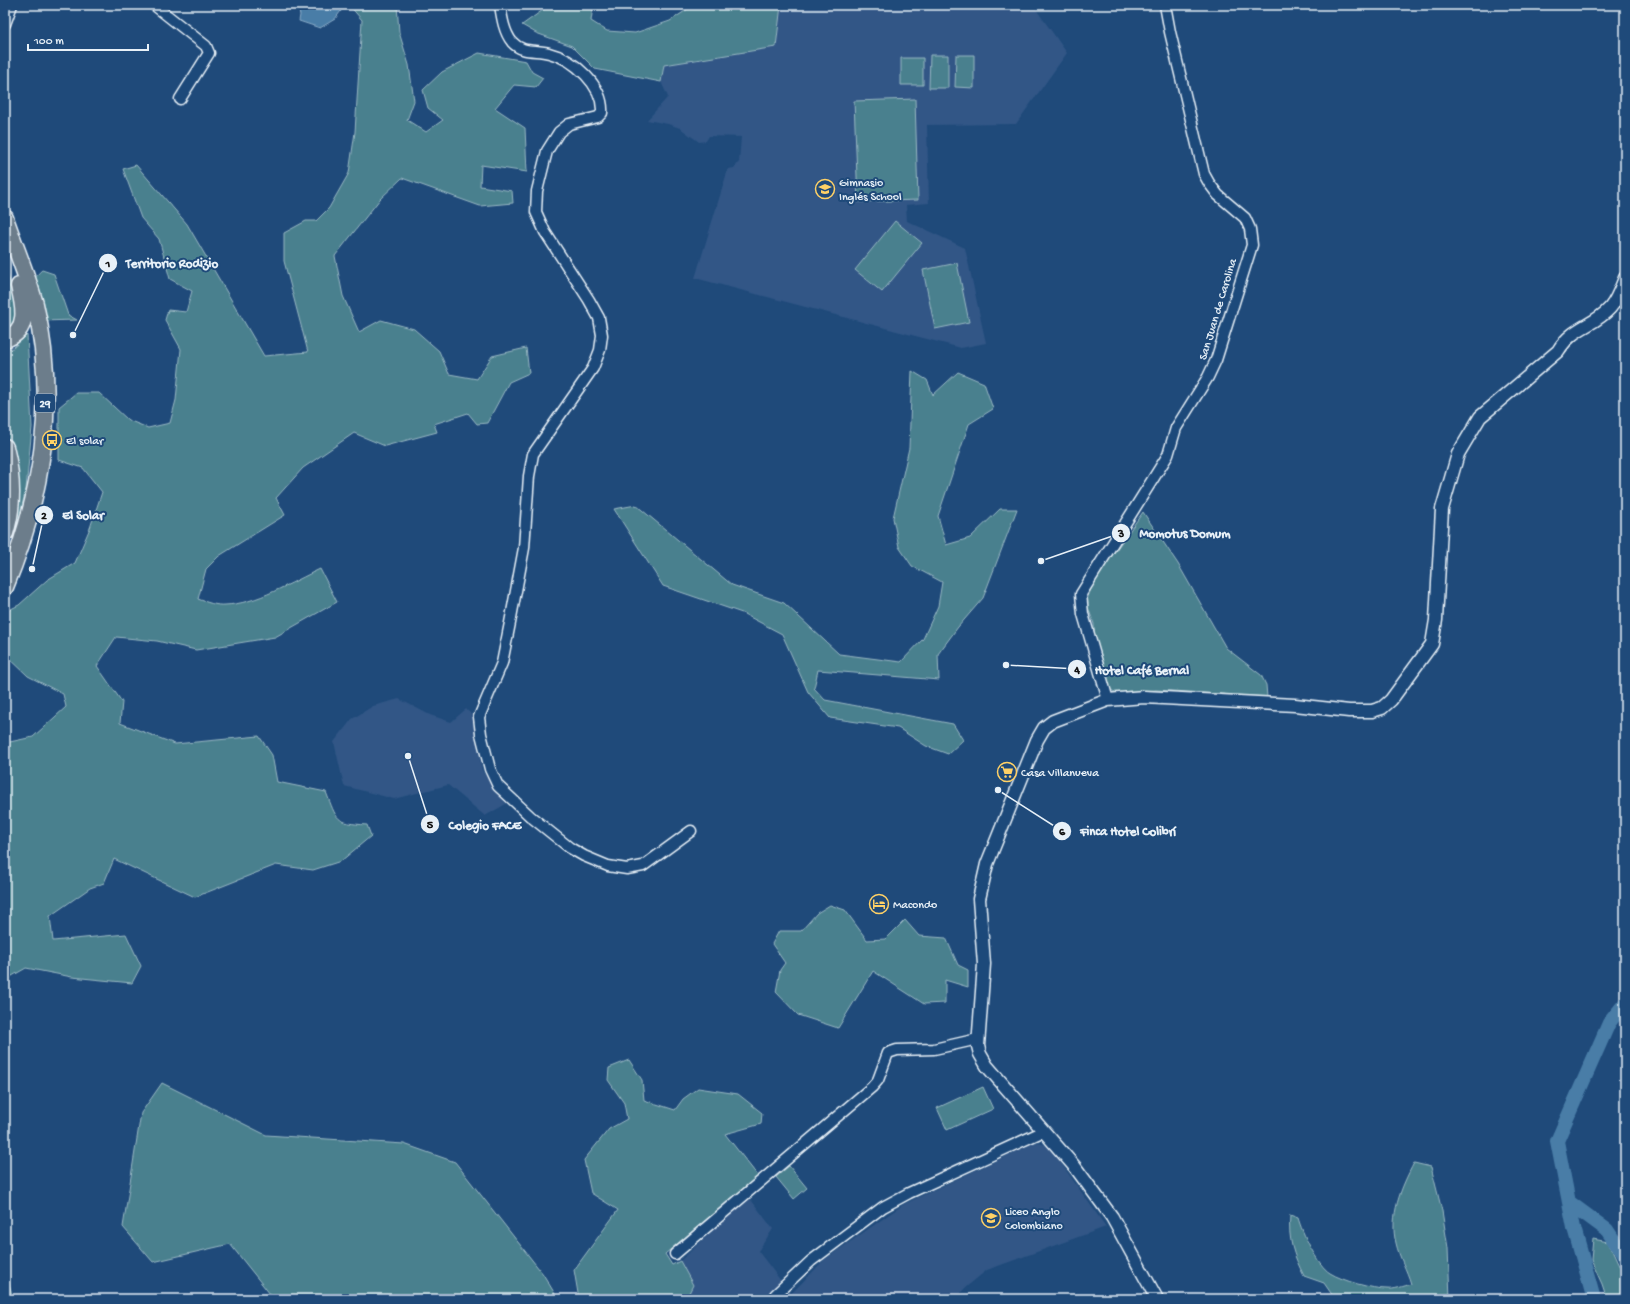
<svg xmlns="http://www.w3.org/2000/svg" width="1630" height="1304" viewBox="0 0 1630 1304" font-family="'Gochi Hand',sans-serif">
<rect width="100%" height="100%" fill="#1f4a7a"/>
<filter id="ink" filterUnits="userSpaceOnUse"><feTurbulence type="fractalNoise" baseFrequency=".025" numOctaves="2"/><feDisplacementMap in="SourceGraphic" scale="8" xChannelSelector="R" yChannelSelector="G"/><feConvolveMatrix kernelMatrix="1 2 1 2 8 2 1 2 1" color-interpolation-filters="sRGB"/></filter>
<g filter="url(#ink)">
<path fill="#315686" d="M781 5H1033L1067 53 1016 124 927 125 929 203 906 205 907 221 965 248 986 343 961 348 695 278 728 169 734 168 739 162 741 137 709 136 706 141 699 142 680 128 668 124 647 120 668 97 661 82 664 65 775 47Z
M399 699 430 715 451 722 466 709 472 715 482 770 506 804 485 816 448 785 394 799 344 786 334 742 352 719 373 706Z
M1036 1142 1049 1146 1106 1227 987 1270 965 1288 955 1299H686L693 1285 680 1261 749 1197 773 1229 758 1251 791 1294 824 1260 904 1204Z"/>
<path fill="#4a808e" stroke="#99b8c3" d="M349 5H397L399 32 409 65 414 101 407 120 426 132 443 120 428 108 423 90 442 72 479 53 526 61 532 72 543 78 536 87 514 85 495 108 525 128 527 172 481 165 480 186 512 191 513 203 480 206 402 178 380 199 335 256 343 296 359 332 381 320 414 329 439 351 449 374 477 379 492 356 526 348 529 373 509 382 487 423 477 424 468 413 434 424 437 432 385 446 354 433 303 468 276 498 285 515 219 556 206 569 198 599C206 602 217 606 225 605 256 604 292 582 320 569L337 602 275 637 196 650 157 641 116 637 97 666 122 702 120 723 175 744 259 736 272 755 277 782 326 792C337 820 335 823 367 825L371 836 341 861 313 870 276 865 195 897 114 859 104 883 90 888 50 916 53 941 126 934 141 966 132 983 72 977 26 968 5 980V743L33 737 66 707 63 694 28 676 5 654V612L19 605 47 580 75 563 90 528 102 492 83 468 59 460V407L76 393H99L128 420 148 428 170 423 176 400 181 349 165 320 168 310 186 312 192 291 170 279 159 239 141 218 123 169 136 165 187 224 264 356 308 352 284 261V233L306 221H316L329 208 349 173 355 132 362 20Z
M550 5H597L593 7 591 21 607 31 635 33 670 21 694 5H781L776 47 664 65 661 82 595 69 572 46 536 33 522 25Z
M930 55H948V88H929Z
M956 55H974V88L955 87Z
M901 58H923V85H901Z
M915 99 918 200 858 202 854 101Z
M895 221 922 243 882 292 855 270Z
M957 263 969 322 935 329 923 270Z
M5 265 19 314 18 323 5 335Z
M42 270 54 274 68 315 77 320 40 321C36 304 26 282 42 270Z
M27 335 32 427 26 489 15 534 11 533 5 440V349L13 348Z
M912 371 927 380 933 395 958 372 984 383 993 409 969 424 938 516 946 545 970 538 1000 509H1017L983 598 958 627 938 654 939 680 818 670 814 688 825 700 953 724 963 740 948 754 926 746 898 728 830 718 808 692 782 634 742 613 663 586 614 509 636 505 732 585 784 603 839 654 901 662 923 639 938 606 942 582 912 566 899 547 893 518 909 448Z
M1143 512 1178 564 1226 648 1261 675 1266 685 1267 697 1156 690 1117 693 1109 689 1094 632V624L1086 602 1094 581Z
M830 905 845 910 867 940 886 939 905 920 919 936 946 938 958 965 968 970V987L945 980V1003L924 1004 873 971 838 1028 798 1015 776 992 780 970 785 963 772 944 779 931H801L817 913Z
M629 1060 642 1080 644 1100 675 1110 683 1099 698 1088 738 1094 762 1113 761 1124 725 1134 758 1176 665 1254 672 1265 680 1261 693 1285 686 1299H579L574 1270 618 1210 591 1193 584 1160 609 1129 627 1119 624 1103 608 1080 609 1068Z
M162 1083 266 1135 404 1144 455 1162 543 1274 558 1299H274L230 1244 153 1262 123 1227 141 1113Z
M983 1087 993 1109 947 1130 937 1108Z
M1414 1163 1431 1167 1442 1211 1448 1248 1450 1299H1335L1324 1283 1304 1276C1293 1254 1288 1240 1290 1215L1298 1218C1302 1232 1317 1265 1330 1273 1343 1281 1372 1289 1387 1289 1394 1290 1404 1286 1411 1284 1407 1270 1399 1257 1396 1243 1389 1217 1401 1187 1414 1163Z
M789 1166 807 1188 794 1199 776 1177Z
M1593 1239 1608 1242 1621 1270V1299H1607L1602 1284 1591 1260Z
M5 1267 13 1299H5Z"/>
<path fill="#497da7" stroke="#89abc7" d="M289 5H342L343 8 335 19 320 28 299 21 300 15 298 8Z"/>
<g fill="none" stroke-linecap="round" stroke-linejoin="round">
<path stroke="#497da7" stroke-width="14" d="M1569 1202 1607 1230 1625 1257
M1594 1299 1574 1228 1557 1141 1609 1023 1625 1003"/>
<g stroke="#e8f1f8" stroke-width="13">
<path id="minor" d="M154 5 206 46 209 53 180 99
M500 5C502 18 504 32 512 42 523 54 536 49 549 53 574 59 604 86 602 113L598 117 569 124 559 132 547 151 537 191 536 212 545 232 589 300 599 318 602 335 600 350 593 368 533 454 529 476 524 548 510 623 502 663 479 717 481 734 490 769 498 786 530 816 570 848 584 856 608 866 627 869 643 866 691 831
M5 24 12 5
M1108 700 1083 614 1081 594 1168 455 1176 428 1208 377 1216 360 1252 245 1250 229 1245 218 1218 195 1209 183 1204 174 1170 32 1165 5
M675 1254 872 1087 878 1080 888 1053 897 1050 934 1049 978 1039
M775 1295 811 1261 883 1207 909 1193 1044 1131"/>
</g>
<g stroke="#e8f1f8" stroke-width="15">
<path id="tertiary" d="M1157 1299 1112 1217 1075 1167 987 1066 980 1054 978 1046 984 964 979 899 987 864 1037 740 1044 728 1053 721 1108 700 1144 697 1295 705 1349 711H1372L1382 708 1391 700 1432 644 1436 620 1442 509 1458 454 1480 417 1558 351C1573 326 1593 327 1610 308 1617 300 1621 288 1625 278"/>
</g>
<g stroke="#e8f1f8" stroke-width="19">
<path id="trunk" d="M5 218C15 247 27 275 35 304 58 400 42 498 5 587
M5 339C30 331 24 306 19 286
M5 447C12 475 14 505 5 533"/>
</g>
<use href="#minor" stroke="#1f4a7a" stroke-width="10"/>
<use href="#tertiary" stroke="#1f4a7a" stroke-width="12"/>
<use href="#trunk" stroke="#6c7d8b" stroke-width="16"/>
</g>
</g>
<defs>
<g id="school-ring" transform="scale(1)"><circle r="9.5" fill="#1f4a7a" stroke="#ffd166" stroke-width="1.5"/><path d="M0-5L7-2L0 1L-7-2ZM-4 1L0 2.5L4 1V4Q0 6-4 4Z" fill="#ffd166"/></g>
<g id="bus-ring" transform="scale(1)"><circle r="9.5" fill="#1f4a7a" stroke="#ffd166" stroke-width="1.5"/><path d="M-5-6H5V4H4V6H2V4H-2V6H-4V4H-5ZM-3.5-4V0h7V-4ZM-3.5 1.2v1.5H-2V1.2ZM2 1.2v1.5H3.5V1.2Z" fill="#ffd166"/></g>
<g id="supermarket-ring" transform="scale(1)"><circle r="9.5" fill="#1f4a7a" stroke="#ffd166" stroke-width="1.5"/><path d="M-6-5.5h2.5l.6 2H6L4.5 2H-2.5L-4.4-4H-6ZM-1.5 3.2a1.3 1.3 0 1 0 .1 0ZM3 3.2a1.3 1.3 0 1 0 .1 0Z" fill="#ffd166"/></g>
<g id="hotel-ring" transform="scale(1)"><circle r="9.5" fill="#1f4a7a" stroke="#ffd166" stroke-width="1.5"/><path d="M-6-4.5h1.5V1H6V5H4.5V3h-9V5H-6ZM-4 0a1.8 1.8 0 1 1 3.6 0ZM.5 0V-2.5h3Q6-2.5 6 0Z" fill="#ffd166"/></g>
</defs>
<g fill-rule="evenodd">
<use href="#school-ring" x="825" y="189"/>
<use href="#bus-ring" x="52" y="440"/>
<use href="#supermarket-ring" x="1007" y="772"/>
<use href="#hotel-ring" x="879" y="904"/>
<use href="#school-ring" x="991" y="1218"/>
</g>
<g text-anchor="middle" stroke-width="4" stroke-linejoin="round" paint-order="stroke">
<rect fill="#1f4a7a" stroke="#acbfd2" stroke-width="1" x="35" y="394" width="20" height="18" rx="3"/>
<g font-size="11" font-weight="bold" fill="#e8f1f8">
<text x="45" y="407">29</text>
</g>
<g font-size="12" fill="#e8f1f8" stroke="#1f4a7a" text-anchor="start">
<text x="839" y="186">Gimnasio<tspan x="839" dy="14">Inglés School</tspan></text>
<text x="66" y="444">El solar</text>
<text x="1021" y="776">Casa Villanueva</text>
<text x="893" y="908">Macondo</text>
<text x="1005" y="1215">Liceo Anglo<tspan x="1005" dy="14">Colombiano</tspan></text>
</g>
<g font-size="12" fill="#e8f1f8" stroke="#1f4a7a">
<text transform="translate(1217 309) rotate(-73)" y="4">San Juan de Carolina</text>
</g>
</g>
<path fill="none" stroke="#e8f1f8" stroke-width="1.5" d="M73 335L108 263M32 569L44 515M1041 561L1121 533M1006 665L1077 669M408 756L430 824M998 790L1062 831"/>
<g fill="#e8f1f8" stroke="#1f4a7a" stroke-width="1.5">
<circle cx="73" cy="335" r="4"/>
<circle cx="32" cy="569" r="4"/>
<circle cx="1041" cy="561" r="4"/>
<circle cx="1006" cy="665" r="4"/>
<circle cx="408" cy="756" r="4"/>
<circle cx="998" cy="790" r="4"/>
<circle cx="108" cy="263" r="10"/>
<circle cx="44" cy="515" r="10"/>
<circle cx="1121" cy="533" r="10"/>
<circle cx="1077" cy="669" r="10"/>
<circle cx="430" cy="824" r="10"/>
<circle cx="1062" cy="831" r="10"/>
</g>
<g font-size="12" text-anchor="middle" font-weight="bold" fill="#111">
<text x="108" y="267">1</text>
<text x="44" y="519">2</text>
<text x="1121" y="537">3</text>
<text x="1077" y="673">4</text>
<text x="430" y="828">5</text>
<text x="1062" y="835">6</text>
</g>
<g font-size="13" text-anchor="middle" font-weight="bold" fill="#e8f1f8" stroke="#1f4a7a" stroke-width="4" stroke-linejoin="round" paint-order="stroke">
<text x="172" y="267">Territorio Rodizio</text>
<text x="83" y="519">El Solar</text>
<text x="1185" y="537">Momotus Domum</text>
<text x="1142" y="674">Hotel Café Bernal</text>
<text x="485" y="829">Colegio FACE</text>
<text x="1128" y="835">Finca Hotel Colibrí</text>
</g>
<rect width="1630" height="1304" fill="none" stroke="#1f4a7a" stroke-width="20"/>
<rect x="10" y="10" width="1610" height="1284" fill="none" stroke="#e8f1f8" stroke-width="1.5" filter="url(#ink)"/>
<path d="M28 44v6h120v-6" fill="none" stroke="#e8f1f8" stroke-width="2"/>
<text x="34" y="44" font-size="12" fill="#e8f1f8" stroke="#1f4a7a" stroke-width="3" paint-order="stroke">100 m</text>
</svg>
